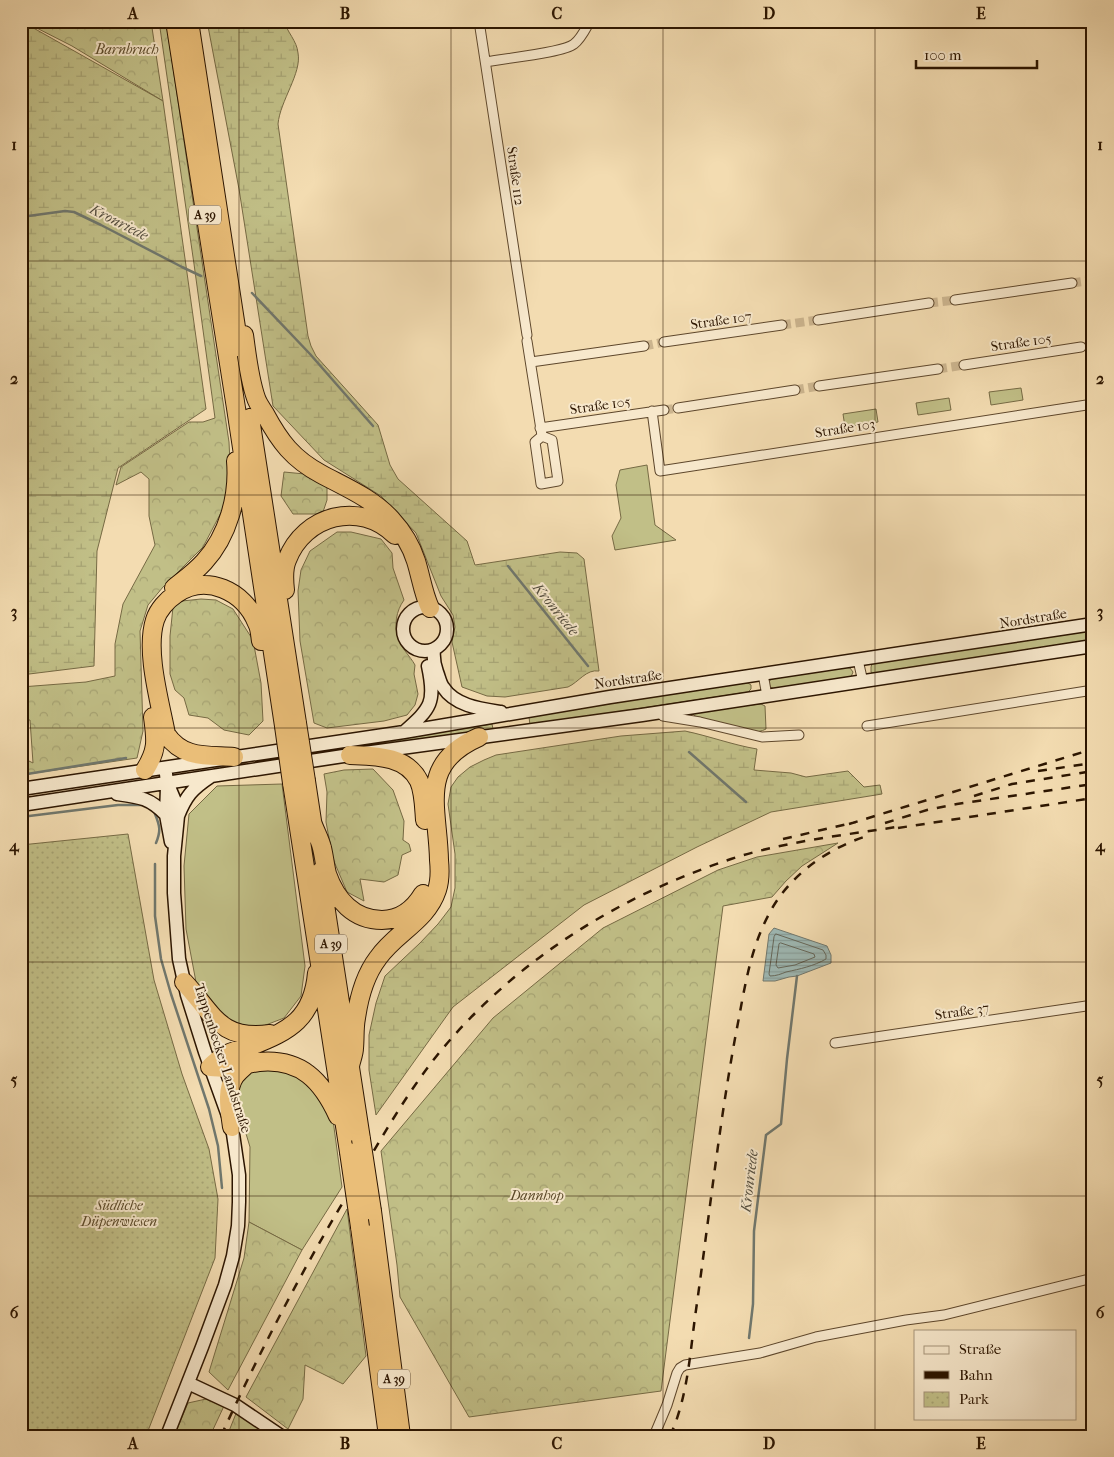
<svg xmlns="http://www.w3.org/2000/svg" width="1114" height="1457" viewBox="0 0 1114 1457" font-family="'IM FELL French Canon',serif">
<defs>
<pattern id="forest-crowns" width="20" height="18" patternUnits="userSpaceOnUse" patternTransform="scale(1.25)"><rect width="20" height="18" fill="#c1bf87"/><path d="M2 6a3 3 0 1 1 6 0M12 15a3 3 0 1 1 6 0" fill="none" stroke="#a6a373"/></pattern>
<pattern id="wetland-marsh" width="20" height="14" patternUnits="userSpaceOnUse" patternTransform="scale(1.25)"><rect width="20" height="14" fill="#c1bf87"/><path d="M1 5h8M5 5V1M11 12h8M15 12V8" fill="none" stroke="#a6a373"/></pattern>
<pattern id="park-dots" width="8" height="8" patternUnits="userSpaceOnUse" patternTransform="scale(1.25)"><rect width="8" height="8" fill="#c1bf87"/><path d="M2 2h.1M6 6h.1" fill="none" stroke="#a6a373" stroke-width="1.8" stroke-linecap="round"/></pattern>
<pattern id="water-rules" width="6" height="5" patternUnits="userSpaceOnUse" patternTransform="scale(1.25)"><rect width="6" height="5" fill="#9eb9b5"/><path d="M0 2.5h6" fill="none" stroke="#889e9a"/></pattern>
</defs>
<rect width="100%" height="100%" fill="#f3dcb1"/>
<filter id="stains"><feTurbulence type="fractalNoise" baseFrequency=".004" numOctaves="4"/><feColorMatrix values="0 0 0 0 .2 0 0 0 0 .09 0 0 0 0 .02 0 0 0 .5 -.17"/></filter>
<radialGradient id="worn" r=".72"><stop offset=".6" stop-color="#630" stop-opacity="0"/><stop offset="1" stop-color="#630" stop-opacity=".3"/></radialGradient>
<path fill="#c1bf87" stroke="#766a44" d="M1021 388 1023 400 991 405 989 392Z
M949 398 951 410 918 415 916 403Z
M876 409 878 422 845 427 843 414Z
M647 465 655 525 676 540 615 550 612 536 621 518 616 485 620 470Z
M1093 629V641L874 674 871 672V667L872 664Z
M844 667 850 668 853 672 851 677 775 689 770 687 769 682 771 679Z
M742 682 748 683 751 685V689L748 692 530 725 529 717Z
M761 704 765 706 766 729C748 739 714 721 695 716L692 713 696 710Z
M492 724 493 729 314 756V752Z
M282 784 305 966 301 996 284 1018 258 1028 231 1024 210 1006 196 982 186 929 184 866 189 814 217 786Z
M274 1067 305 1079 333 1120 342 1187 302 1250 249 1222 250 1147 236 1100 239 1081 248 1073Z"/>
<path fill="url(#forest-crowns)" stroke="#766a44" d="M23 21H151L163 101 72 46Z
M159 21H166L229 442 231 483 225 505 203 547 163 587 148 605 140 631 143 731 137 758 21 775V757L33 763 30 720H21V687L86 682 115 676V644L123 604 155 545 149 516V479L141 472 116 485 121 467 189 422H203L215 418 194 264Z
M284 472 305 474 327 487V500L323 512 316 514H293L281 496Z
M337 532H351L381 539 392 553 393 568 404 600C396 611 394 625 398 638 401 648 410 656 415 665L414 674 418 694 415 705 407 715 384 721 327 728 314 723 300 641 298 591 301 570 310 551Z
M201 599 216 600 233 609 253 640 261 683 263 721 249 735 224 730 208 718 189 715 184 698 175 690 170 674V636L173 607 182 601Z
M373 769 393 790 404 821 403 840 409 844 411 851 402 855 398 875 384 882 360 879 364 901 347 892 333 859 326 822 327 792 324 774 344 770Z
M838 843 802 866 786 881 772 897 723 906 661 1391 469 1417 400 1297 397 1265 381 1151 493 1018 603 928 718 870 757 857Z
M347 1209 366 1356 343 1384 305 1365 303 1399 288 1429 246 1397Z
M249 1222 302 1250 228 1390 209 1372 244 1258Z
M206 1399 224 1406 210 1436H174L188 1403Z
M237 1411 273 1436H227Z"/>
<path fill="url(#wetland-marsh)" stroke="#766a44" d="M21 21 163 101 206 409 118 468 97 551 94 666 21 675Z
M207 21H284C287 32 297 41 298 53 302 73 280 101 278 124L308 336 311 346 316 356 378 425 390 465 398 479 467 541 475 565 560 552 577 553 584 559 599 671C586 669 579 682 568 687L505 697 487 696 462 687 452 642 455 627 453 615 441 596 416 533 381 496 324 460 273 406 239 189Z
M685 731C709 736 733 745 757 749L754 770 791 773 806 777 848 771 864 787 880 785 882 794 771 812 697 847 584 905 453 1007 376 1115 369 1070V1035L376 1003 385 976 420 943 438 924 451 907 455 888V854L448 804 451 787 458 777 470 767 484 760 496 755 621 736Z"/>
<path fill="url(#park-dots)" stroke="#766a44" d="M128 834 154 980 182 1074 209 1149 218 1199 215 1258 146 1436H21V845Z"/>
<path fill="url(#water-rules)" stroke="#70776d" d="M774 928 827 946 831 955V963L797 976 789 977 775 981H763L769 934Z"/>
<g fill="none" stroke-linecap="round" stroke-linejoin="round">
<path stroke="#65675a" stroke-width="1" d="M776 934 823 950 826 955V959C814 966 800 969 786 972 781 974 776 976 770 976L769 974 774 937Z
M781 943 814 954 815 957 795 965 778 968 776 965 779 944Z"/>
<path stroke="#70776d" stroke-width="2.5" d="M21 217 65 211 74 212 101 225 182 267 201 276
M252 293 310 354 373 426
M508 566 588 666
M689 752 746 802
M21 775 126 758
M155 814C160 826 161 831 156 843
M21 817 118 805H141
M155 864V916L161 959 171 994 209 1109 218 1146 222 1188
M749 1338 753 1304 754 1231 766 1135 781 1124 787 1059 797 976"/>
<path stroke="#cbb48e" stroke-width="9" stroke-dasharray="9 4.5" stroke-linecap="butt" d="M1072 283 1093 280
M929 303 955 300
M782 325 818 320
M644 346 664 342
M1081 347 1093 346
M938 369 964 365
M795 390 819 386
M664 410 678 408"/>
<g stroke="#5e472c" stroke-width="11">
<path id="street" d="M479 21 527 335
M486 62C505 58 563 53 574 44 581 39 586 28 590 21
M955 300 1072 283
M818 320 929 303
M527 341 542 436 535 442 541 484 558 481 552 440 542 436
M664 342 782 325
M531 362 644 346
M964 365 1081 347
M819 386 938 369
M678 408 795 390
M652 411 660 471 1093 404
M540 428 664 410
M858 660 863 682
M763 674 767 696
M663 716 700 722 762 737 799 735
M867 726 1093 690
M835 1043 1093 1005
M654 1436 667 1405 677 1373 680 1368 685 1365 760 1353 816 1337 906 1320 944 1315 1093 1278"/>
</g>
<g stroke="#2c1500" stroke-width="15">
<path id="secondary" d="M403 629a22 22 0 1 1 44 0a22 22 0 1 1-44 0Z
M434 649C433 658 434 664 437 672 439 677 440 683 443 687 455 706 481 709 501 712
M404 732C431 708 436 703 428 666
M166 774 167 782 175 801 178 816 174 856V893L179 959 187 995 205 1052 232 1127 239 1175V1202L238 1226 233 1256 225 1285 202 1347 167 1436
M167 787 166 815 171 842
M21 789 404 732 610 697 1093 624
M117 794C140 797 150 798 166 815
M21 805 350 755 642 715 1093 646
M178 816C186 796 192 789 210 777
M188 1383 235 1405 281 1436"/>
</g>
<g stroke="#2c1500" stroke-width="20">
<path id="highway" d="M175 21 236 408 284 726
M189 21 239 347
M244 335C247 356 249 378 256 398 258 404 262 409 265 414 280 442 293 459 321 474 345 487 372 498 391 519 402 531 411 545 416 561 421 577 423 593 430 608
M250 418 297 723
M174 588C184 580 195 572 204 562 228 536 239 496 236 461
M285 590C284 581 283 569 287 560 304 515 360 500 395 535
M350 755C374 756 406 755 419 781 424 792 424 807 425 820
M234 757C206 755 183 759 166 734 160 702 145 651 155 620 158 610 167 600 176 594 206 573 244 591 257 623 260 628 260 635 261 641
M145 770C158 749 156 740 153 717
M306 781 314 834
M292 783 349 1152
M312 822C315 831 320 839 322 848 324 856 325 866 327 874 336 900 354 920 382 920 400 920 414 909 423 894
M320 872 361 1139
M184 982C213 1013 219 1041 270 1034
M350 1066C351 1060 354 1054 354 1048 355 1038 354 1028 356 1018 359 997 365 975 378 958 395 933 427 921 437 890 440 881 440 870 439 860 438 807 417 764 479 737
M210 1067C214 1063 218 1060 222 1057 230 1051 242 1049 251 1046 290 1031 313 1018 317 973
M210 1067C217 1067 226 1069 233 1068 242 1066 250 1063 259 1062 301 1058 322 1081 338 1116
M232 1127C230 1111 225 1091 235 1076 238 1072 243 1068 246 1065
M372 1211 401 1436
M360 1227 388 1436"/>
</g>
<use href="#street" stroke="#f7e8cc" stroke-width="9"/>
<use href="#secondary" stroke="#f7e8cc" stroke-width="12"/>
<use href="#highway" stroke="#eabe78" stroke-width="18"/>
<path stroke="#2c1500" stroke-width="2.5" stroke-dasharray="9 9" stroke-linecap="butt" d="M1038 771 1093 763
M974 796 1012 784 1093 771
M885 823 927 810 957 804 1093 784
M849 824 1093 749
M898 828 1093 798
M783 839 856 822
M221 1436C259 1353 301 1272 348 1194 376 1148 402 1100 435 1058 511 963 616 897 731 859 786 841 846 835 903 826
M670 1436C688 1397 690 1352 696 1310 709 1218 719 1125 736 1033 744 993 749 951 769 914 788 877 825 850 864 837"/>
<g stroke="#2c1500" stroke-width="20" stroke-linecap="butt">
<path id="highway-bridge" d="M297 723 306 781
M284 726 292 783
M361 1139 372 1211
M349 1152 360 1227"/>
</g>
<use href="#highway-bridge" stroke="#eabe78" stroke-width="18"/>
</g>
<path fill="none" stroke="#2c1500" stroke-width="1" stroke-opacity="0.55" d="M239 21V1436M451 21V1436M663 21V1436M875 21V1436M21 261H1093M21 495H1093M21 728H1093M21 962H1093M21 1196H1093"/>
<g text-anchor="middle" stroke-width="4" stroke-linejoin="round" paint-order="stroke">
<g fill="#f7e8cc" stroke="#69543d" stroke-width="1">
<rect x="189" y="205.5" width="32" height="19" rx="4"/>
<rect x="315" y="934.5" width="32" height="19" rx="4"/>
<rect x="378" y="1369.5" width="32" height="19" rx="4"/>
</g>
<g font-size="12" font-weight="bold" fill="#2c1500">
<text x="205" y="219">A 39</text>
<text x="331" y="948">A 39</text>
<text x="394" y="1383">A 39</text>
</g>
<g font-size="14" font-style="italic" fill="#594828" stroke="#f7e8cc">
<text x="127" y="54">Barnbruch</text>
<text x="537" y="1200">Dannhop</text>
<text x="119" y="1210">Südliche<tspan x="119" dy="16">Düpenwiesen</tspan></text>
</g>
<g font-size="14" fill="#2c1500" stroke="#f7e8cc">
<text transform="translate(516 176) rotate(82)" y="5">Straße 112</text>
<text transform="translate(721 320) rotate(-8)" y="5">Straße 107</text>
<text transform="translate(1021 342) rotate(-8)" y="5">Straße 105</text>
<text transform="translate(600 405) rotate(-8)" y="5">Straße 105</text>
<text transform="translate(845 428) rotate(-9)" y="5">Straße 103</text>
<text transform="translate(1033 618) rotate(-9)" y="5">Nordstraße</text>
<text transform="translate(628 679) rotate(-8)" y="5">Nordstraße</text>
<text transform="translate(962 1011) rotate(-8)" y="5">Straße 37</text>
<text transform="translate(223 1058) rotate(72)" y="5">Tappenbecker Landstraße</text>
</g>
<g font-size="15" font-style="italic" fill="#544e3f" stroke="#f7e8cc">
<text transform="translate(119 222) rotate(27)" y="5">Kronriede</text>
<text transform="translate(556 609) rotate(51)" y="5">Kronriede</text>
<text transform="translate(749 1181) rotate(-83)" y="5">Kronriede</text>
</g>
</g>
<rect width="1114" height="1457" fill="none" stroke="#f3dcb1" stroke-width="55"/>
<rect x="914" y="1330" width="162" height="90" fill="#f7e8cc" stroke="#a6947a"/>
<rect x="924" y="1346" width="25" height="8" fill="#f7e8cc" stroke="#a6947a"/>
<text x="959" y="1354" font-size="15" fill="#2c1500">Straße</text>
<rect x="924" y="1371" width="25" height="8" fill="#2c1500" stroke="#a6947a"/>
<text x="959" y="1380" font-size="15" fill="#2c1500">Bahn</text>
<rect x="924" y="1392" width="25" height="15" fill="url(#park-dots)" stroke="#a6947a"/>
<text x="959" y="1404" font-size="15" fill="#2c1500">Park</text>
<path d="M916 60v8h121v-8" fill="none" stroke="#2c1500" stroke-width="2.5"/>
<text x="924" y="60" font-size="15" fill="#2c1500" stroke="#f7e8cc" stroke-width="4" paint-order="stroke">100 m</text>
<rect x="28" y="28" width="1058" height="1402" fill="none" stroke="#2c1500" stroke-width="2"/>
<g font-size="16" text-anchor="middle" font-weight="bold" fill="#2c1500">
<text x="133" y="19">A</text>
<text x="345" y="19">B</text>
<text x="557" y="19">C</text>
<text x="769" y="19">D</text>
<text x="981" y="19">E</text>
<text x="14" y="150">1</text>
<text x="1100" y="150">1</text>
<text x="14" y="384">2</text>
<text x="1100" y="384">2</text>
<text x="14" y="617">3</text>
<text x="1100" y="617">3</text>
<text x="14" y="851">4</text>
<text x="1100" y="851">4</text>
<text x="14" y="1085">5</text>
<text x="1100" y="1085">5</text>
<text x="14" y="1318">6</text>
<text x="1100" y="1318">6</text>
<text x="133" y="1449">A</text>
<text x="345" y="1449">B</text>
<text x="557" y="1449">C</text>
<text x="769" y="1449">D</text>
<text x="981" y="1449">E</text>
</g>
<rect width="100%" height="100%" filter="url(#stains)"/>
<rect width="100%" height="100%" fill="url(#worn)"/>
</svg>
